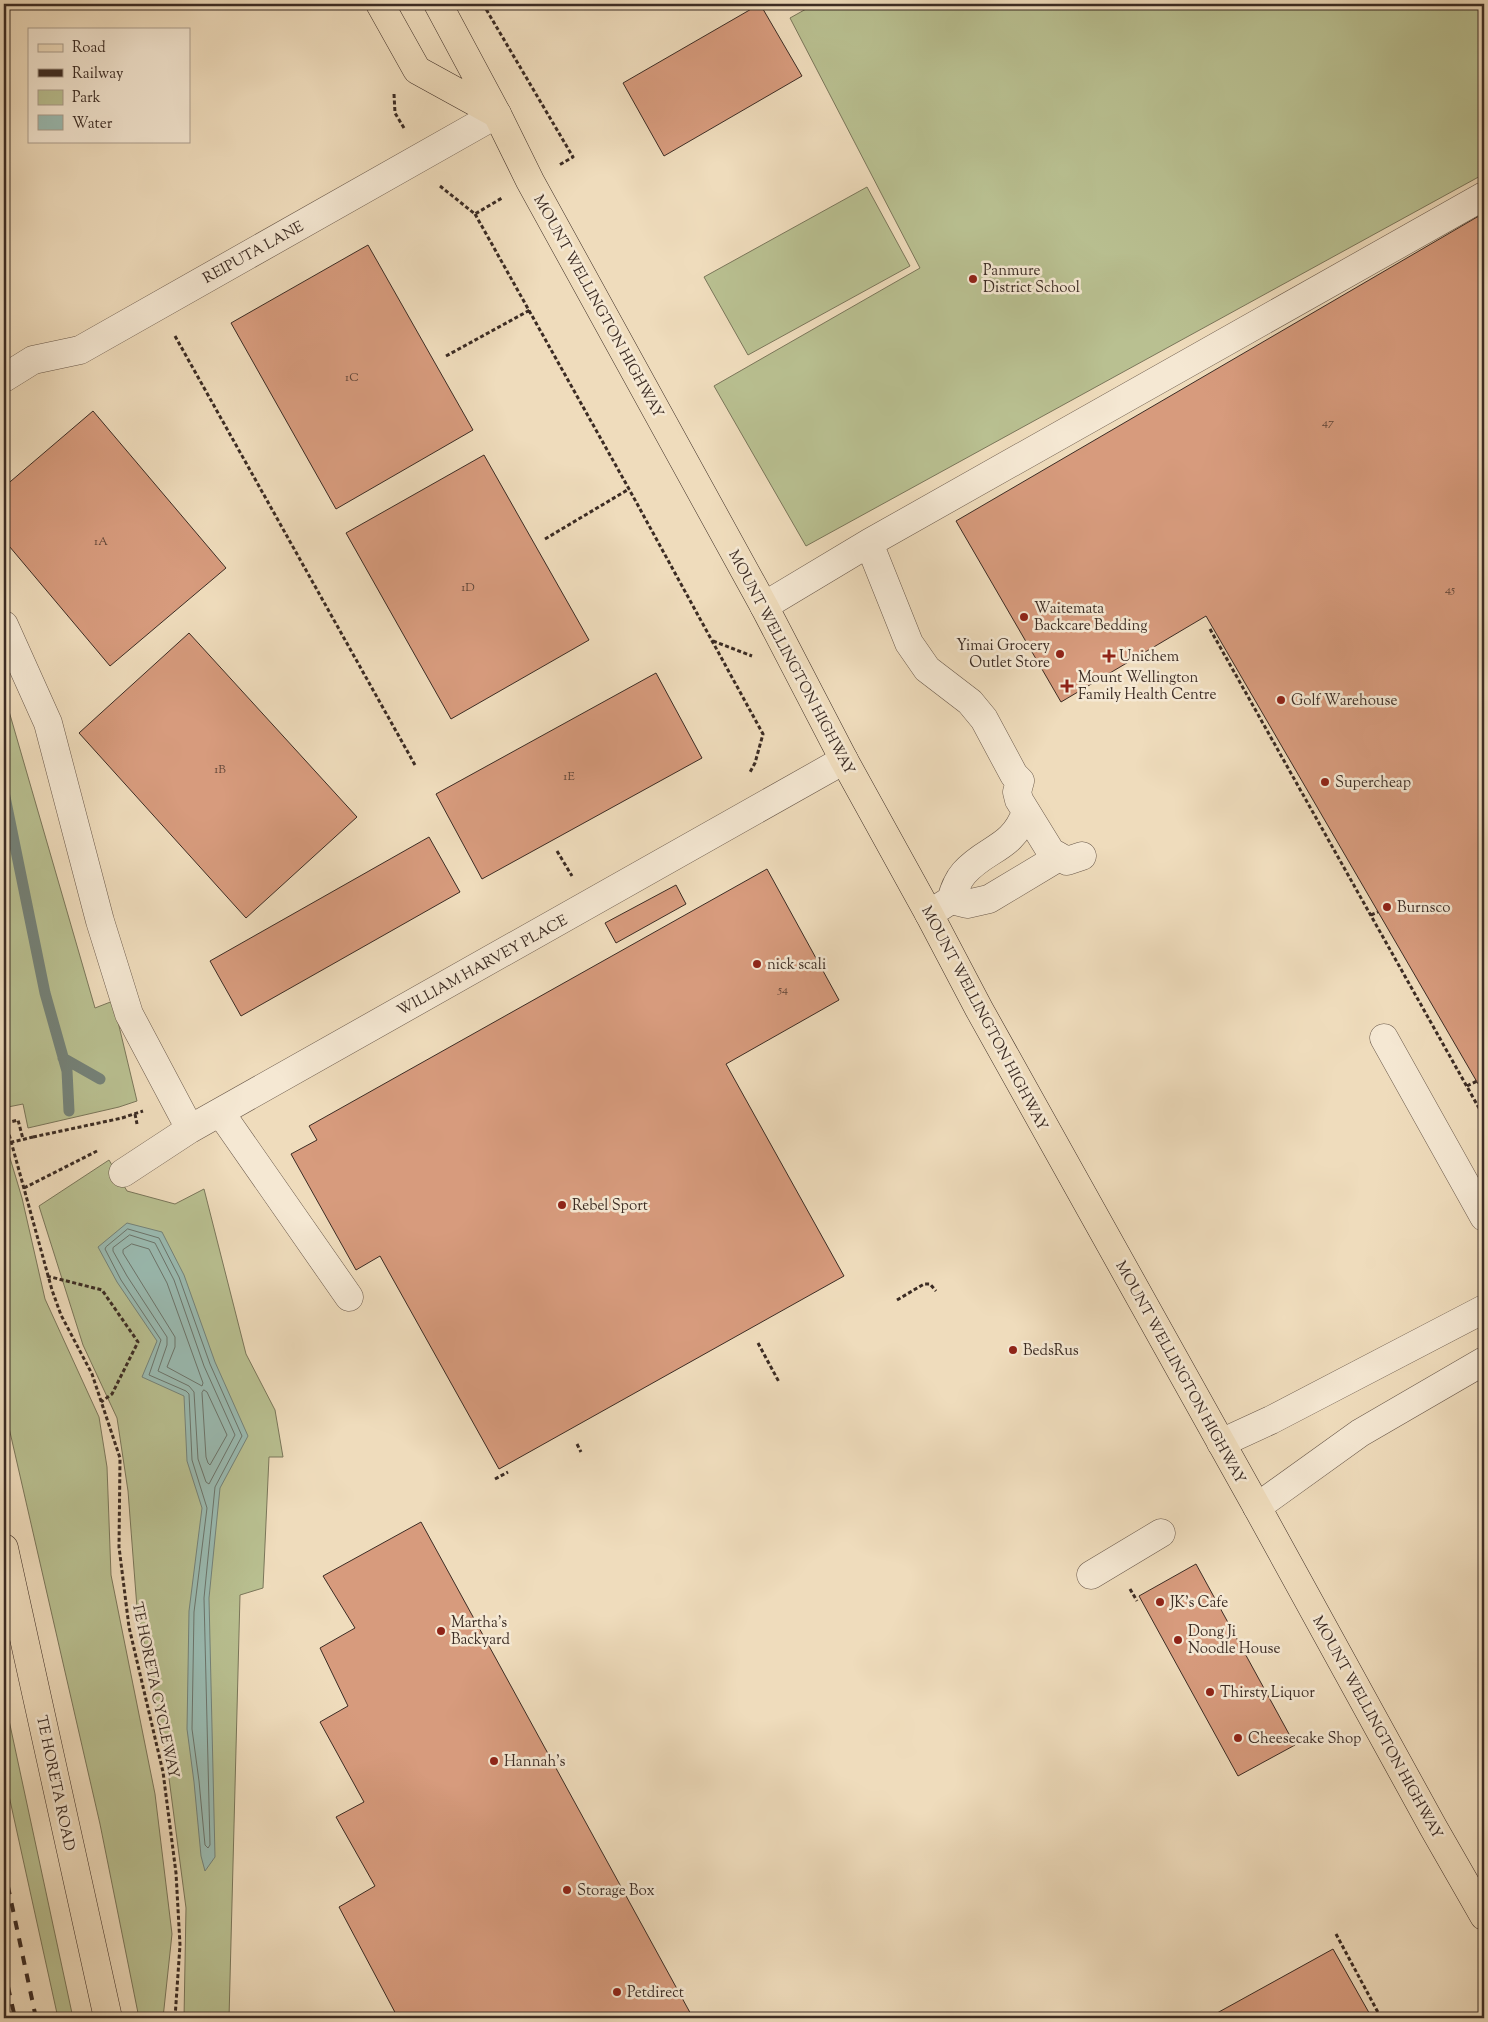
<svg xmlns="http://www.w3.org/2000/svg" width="1488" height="2022" viewBox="0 0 1488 2022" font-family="'Sorts Mill Goudy',serif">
<rect width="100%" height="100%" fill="#efdcbc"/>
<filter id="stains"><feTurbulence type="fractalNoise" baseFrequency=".004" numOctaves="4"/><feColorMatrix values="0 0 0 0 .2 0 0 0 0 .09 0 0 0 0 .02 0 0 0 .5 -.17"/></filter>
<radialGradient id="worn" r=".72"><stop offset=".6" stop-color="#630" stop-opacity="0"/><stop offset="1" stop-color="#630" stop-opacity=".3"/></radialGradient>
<path fill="#b9c091" stroke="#7a765a" d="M815 4H1484V174L806 546 714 386 920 268 790 18Z
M867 187 910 266 748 355 704 277Z
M4 694 95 1008 113 1001 137 1101 119 1107 28 1128 23 1104 8 1107 4 1085Z
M4 1138 22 1198 45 1299 99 1417 107 1467 111 1575 155 1794 172 1934 163 2018H139L100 1824 4 1406Z
M109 1160 127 1191 175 1204 204 1189 246 1354 275 1410 283 1457H269L263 1588 240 1595 229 2018H184L186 1908 164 1740 137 1608 128 1491 117 1418 83 1345 39 1206Z
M4 1697 73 2018H58L4 1773Z"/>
<path fill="#9abbb2" stroke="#748279" d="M127 1223 162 1232 184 1275 215 1362 248 1436 220 1488 209 1598 215 1857 205 1871 201 1856 194 1782 187 1729 189 1611 202 1508 187 1461 184 1396 142 1377 157 1341 117 1282 98 1247Z"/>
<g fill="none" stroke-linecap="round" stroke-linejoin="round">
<path stroke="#6b746b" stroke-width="1" d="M128 1229 159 1238 179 1277 210 1364 242 1436 215 1487 204 1598 210 1845 208 1848 205 1845 199 1781 192 1729 194 1612 207 1508 192 1460 189 1394 186 1391 149 1375 161 1340 121 1280 105 1249 106 1247Z
M130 1235 155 1243 174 1280 204 1366 235 1435 209 1484 206 1482 198 1459 194 1392 189 1386 158 1371 167 1345V1337L127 1276 113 1251V1248Z
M132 1244 149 1249 167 1283 203 1383 202 1386 167 1367 175 1347V1337L123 1253V1250Z
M204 1390 207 1392 227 1435 210 1465 208 1463 206 1457 202 1393Z"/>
<path stroke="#748279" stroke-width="11" d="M4 792 45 993 67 1071 69 1111
M63 1058 100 1079"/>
</g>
<path fill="#d79b7d" stroke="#3c2c24" d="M760 4 802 76 664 156 623 83Z
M1484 213V1094L1206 616 1061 702 956 521Z
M368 245 473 430 336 509 231 323Z
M93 411 226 568 110 666 4 540V487Z
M484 455 589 640 451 719 346 533Z
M189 633 357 817 246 918 79 733Z
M656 673 702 758 482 879 436 794Z
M429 837 460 892 241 1016 210 961Z
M767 869 839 1000 726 1064 844 1276 499 1469 380 1256 356 1270 291 1154 317 1140 309 1126Z
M676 885 686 904 616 943 605 923Z
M421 1522 693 2018H398L339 1907 375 1886 336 1817 364 1802 320 1722 348 1706 320 1648 355 1628 323 1576Z
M1196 1564 1295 1745 1238 1776 1139 1596Z
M1333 1949 1372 2018H1208Z"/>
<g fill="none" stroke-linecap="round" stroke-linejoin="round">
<g stroke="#69584a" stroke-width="29">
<path id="minor" d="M4 378 33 360 80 350 497 114
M869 543 909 643 927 669 970 702 984 719 1014 775 1020 781 1017 792 1019 800 1051 852 1067 861 1082 856
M764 606 869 543 1484 196
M4 625 48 723 100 921 129 1014 190 1129
M951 900 967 904 989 899 1059 857
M929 914 951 900C954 890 957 881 964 873 987 847 1012 850 1026 812
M1384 1038 1484 1217
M220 1112 349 1297
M123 1173 190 1129 844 760
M1221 1443 1271 1420 1484 1309
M1257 1507 1360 1433 1484 1361
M1091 1575 1161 1533"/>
</g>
<g stroke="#3c2c24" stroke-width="29">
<path id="major" d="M380 4 417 70 497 114
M438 4 497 114 530 181 764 606 844 760 929 914 979 1009 1257 1507 1433 1827 1484 1916
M4 1548 108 2018"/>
</g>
<path stroke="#3c2c24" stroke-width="3" stroke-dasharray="4 2.5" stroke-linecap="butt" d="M483 4 573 157 559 165
M394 94 395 113 404 128
M440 186 475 214 502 198
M475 214 629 489 763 734 755 763 749 774
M175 336 415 765
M446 356 530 310
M545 539 629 489
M1210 629 1484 1117
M713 641 752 656
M557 851 572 876
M1371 915 1378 912
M1467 1086 1477 1081
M135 1114 137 1124
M4 1116 52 1290 61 1315 92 1374 120 1458 119 1547 129 1627 163 1772 176 1873 180 1945 175 2018
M6 1123 18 1120 23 1139
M33 1137 122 1118 143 1111
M24 1188 97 1151
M47 1276 102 1290 138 1342 112 1394 101 1402
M897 1300 924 1284H930L936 1291
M758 1343 779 1382
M577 1444 581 1452
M495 1479 508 1472
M1130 1589 1137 1601
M1336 1934 1381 2018"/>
<use href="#minor" stroke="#f5e8d3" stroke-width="28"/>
<use href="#major" stroke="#efdcbc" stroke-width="28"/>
<path stroke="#3c2c24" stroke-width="4" stroke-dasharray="9 9" stroke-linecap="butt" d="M4 1868 36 2018
M4 1969 15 2018"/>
<path stroke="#3c2c24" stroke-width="3" stroke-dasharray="4 2.5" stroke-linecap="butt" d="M4 1144 33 1137"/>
</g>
<g fill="#8f2418" stroke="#f5e8d3" stroke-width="2">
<circle cx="973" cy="279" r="5"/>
<circle cx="1024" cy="617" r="5"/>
<circle cx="1060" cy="654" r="5"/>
<path d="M1106.5 648.5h5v5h5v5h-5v5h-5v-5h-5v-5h5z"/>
<path d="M1064.5 678.5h5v5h5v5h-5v5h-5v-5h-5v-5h5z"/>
<circle cx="1281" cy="700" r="5"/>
<circle cx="1325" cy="782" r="5"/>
<circle cx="1387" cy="907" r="5"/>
<circle cx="757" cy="964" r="5"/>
<circle cx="562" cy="1205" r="5"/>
<circle cx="1013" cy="1350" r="5"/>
<circle cx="1160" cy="1602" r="5"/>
<circle cx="441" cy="1631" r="5"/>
<circle cx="1178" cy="1640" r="5"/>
<circle cx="1210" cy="1692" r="5"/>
<circle cx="1238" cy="1738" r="5"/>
<circle cx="494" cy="1761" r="5"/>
<circle cx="567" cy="1890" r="5"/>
<circle cx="617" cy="1992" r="5"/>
</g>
<g text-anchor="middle" stroke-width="5" stroke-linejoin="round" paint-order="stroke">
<g font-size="12" fill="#63483a">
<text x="352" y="381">1C</text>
<text x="1328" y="426">47</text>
<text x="101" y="545">1A</text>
<text x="468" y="591">1D</text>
<text x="1450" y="593">45</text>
<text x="220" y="773">1B</text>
<text x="569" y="780">1E</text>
<text x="783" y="993">54</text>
</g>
<g font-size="15" fill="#3c2c24" stroke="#f5e8d3">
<text transform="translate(253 252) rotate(-29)" y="5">REIPUTA LANE</text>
<text transform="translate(599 306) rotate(61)" y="5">MOUNT WELLINGTON HIGHWAY</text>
<text transform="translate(792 662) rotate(62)" y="5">MOUNT WELLINGTON HIGHWAY</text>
<text transform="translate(482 965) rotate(-29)" y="5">WILLIAM HARVEY PLACE</text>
<text transform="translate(985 1018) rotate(62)" y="5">MOUNT WELLINGTON HIGHWAY</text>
<text transform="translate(1181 1372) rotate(61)" y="5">MOUNT WELLINGTON HIGHWAY</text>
<text transform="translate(156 1690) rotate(78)" y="5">TE HORETA CYCLEWAY</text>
<text transform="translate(1378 1727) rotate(61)" y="5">MOUNT WELLINGTON HIGHWAY</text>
<text transform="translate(56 1783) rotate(78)" y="5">TE HORETA ROAD</text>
</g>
<g font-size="15" fill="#3c2c24" stroke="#f5e8d3" text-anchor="start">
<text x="983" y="275">Panmure<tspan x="983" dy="17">District School</tspan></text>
<text x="1034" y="613">Waitemata<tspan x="1034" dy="17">Backcare Bedding</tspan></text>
<text x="1050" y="650" text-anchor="end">Yimai Grocery<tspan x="1050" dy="17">Outlet Store</tspan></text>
<text x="1119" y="661">Unichem</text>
<text x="1078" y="682">Mount Wellington<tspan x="1078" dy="17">Family Health Centre</tspan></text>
<text x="1291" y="705">Golf Warehouse</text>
<text x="1335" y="787">Supercheap</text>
<text x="1397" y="912">Burnsco</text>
<text x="767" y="969">nick scali</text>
<text x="572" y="1210">Rebel Sport</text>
<text x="1023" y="1355">BedsRus</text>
<text x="1170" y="1607">JK's Cafe</text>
<text x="451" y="1627">Martha’s<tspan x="451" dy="17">Backyard</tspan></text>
<text x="1188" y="1636">Dong Ji<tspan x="1188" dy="17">Noodle House</tspan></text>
<text x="1220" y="1697">Thirsty Liquor</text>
<text x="1248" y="1743">Cheesecake Shop</text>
<text x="504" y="1766">Hannah's</text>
<text x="577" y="1895">Storage Box</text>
<text x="627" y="1997">Petdirect</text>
</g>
</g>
<rect width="1488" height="2022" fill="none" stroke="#efdcbc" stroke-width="20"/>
<rect x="5" y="5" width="1478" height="2012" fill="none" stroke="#3c2c24" stroke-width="2.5"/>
<rect x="10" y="10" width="1468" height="2002" fill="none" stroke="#3c2c24"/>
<rect x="28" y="28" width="162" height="115" fill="#f5e8d3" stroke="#ab9d8d"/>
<rect x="38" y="44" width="25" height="8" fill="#efdcbc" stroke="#ab9d8d"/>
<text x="72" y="52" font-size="15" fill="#3c2c24">Road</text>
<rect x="38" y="69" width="25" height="8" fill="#3c2c24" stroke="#ab9d8d"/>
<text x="72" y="78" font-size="15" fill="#3c2c24">Railway</text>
<rect x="38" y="90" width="25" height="15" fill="#b9c091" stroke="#ab9d8d"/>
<text x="72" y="102" font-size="15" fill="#3c2c24">Park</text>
<rect x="38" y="115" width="25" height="15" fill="#9abbb2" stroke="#ab9d8d"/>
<text x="72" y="128" font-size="15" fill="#3c2c24">Water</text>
<rect width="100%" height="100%" filter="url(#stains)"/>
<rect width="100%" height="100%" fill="url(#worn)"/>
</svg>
